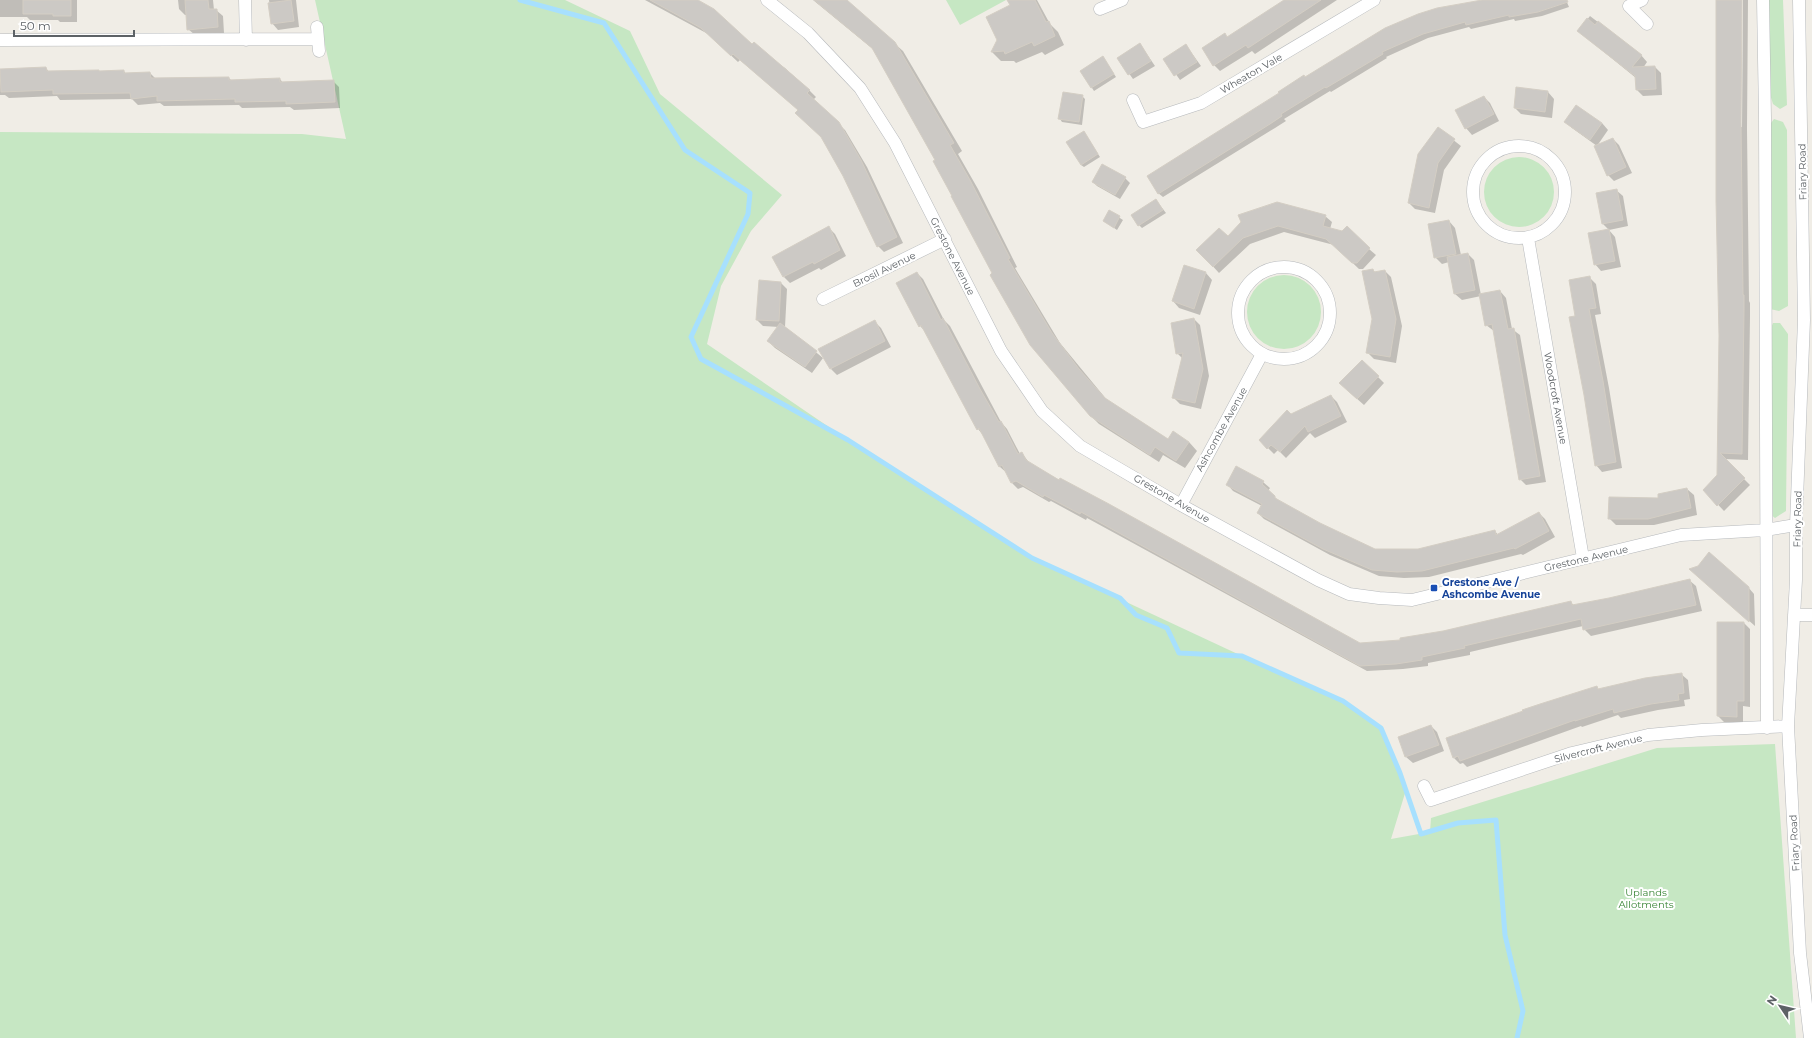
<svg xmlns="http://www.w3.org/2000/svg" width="1812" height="1038" viewBox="0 0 1812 1038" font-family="Montserrat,sans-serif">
<rect width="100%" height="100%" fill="#f0ede6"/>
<path fill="#c6e7c3" d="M315 0H565L630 31 660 94 782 195 751 231 721 286 707 344 848 440 1032 558 1242 656 1343 701 1381 728 1406 790 1391 839 1430 832 1431 818 1657 748 1775 744 1796 1038H0V132L302 134 346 139Z
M946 0H1006L960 25Z
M1768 0H1783L1787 105 1780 109 1773 104 1769 91Z
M1774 119 1783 122 1787 130 1788 306 1779 311 1770 309 1771 123Z
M1484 192a35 35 0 1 1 70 0a35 35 0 1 1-70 0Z
M1247 312a37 37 0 1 1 74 0a37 37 0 1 1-74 0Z
M1773 323H1780L1788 334 1786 511 1775 518 1770 514 1771 328Z"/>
<path fill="#0003" d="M0 0H77V22H60L58 20H30L27 17H0Z
M178 0H213L214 10H216L223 16 224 33 195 35 188 29 187 15H185L179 9Z
M269 0H296L299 27 278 30 272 23Z
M645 0H695L752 46 785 68 810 91 816 97 813 100 845 130 867 167 903 243 884 252 878 246 844 175 822 137 799 110 740 60 738 62 708 34Z
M813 0H845L903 51 962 151 958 154 978 189 1017 267 1015 268 1060 343 1107 400 1169 440 1189 442 1197 451 1185 468 1163 455 1159 462 1099 424 1090 415 993 274 936 160 874 50Z
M1011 0H1037L1050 24 1058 32 1064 45 1045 55 1042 52 1016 63 1014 61H1001L992 52 999 40 1011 5Z
M1285 0H1337L1255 54 1252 51 1220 71 1214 65 1225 35 1228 38Z
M1486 0H1566L1569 7 1542 16 1515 21 1514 19 1471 29 1469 27 1428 38 1386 57 1387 58 1331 92 1330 91 1284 119 1286 121 1275 128 1163 197 1158 193 1305 78Z
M1717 0H1741L1740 127H1742L1743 0H1748L1747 129 1749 301 1750 303V317L1748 460 1724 459 1750 485 1724 511 1704 490 1718 475 1720 336Z
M1590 16 1641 55 1647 62 1643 68 1655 67 1661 73 1662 95 1643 96 1637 90 1636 78 1578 31Z
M1140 44 1155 66 1133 79 1118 58Z
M1186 45 1201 66 1180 80 1165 59Z
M1105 60 1116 77 1094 91 1081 71Z
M46 68 49 72 124 71 126 74 150 73 156 79 229 78 232 81 280 79 283 83 333 81 339 87 340 108 294 110 290 107 242 108 239 105 164 106 160 103 138 105 132 99 60 100 57 96 9 98 5 95H0V70Z
M1548 92 1554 99 1552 118 1521 114 1515 108Z
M1082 96 1085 99 1082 125 1062 122 1060 119Z
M1484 97 1490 103 1499 121 1472 135 1466 128Z
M1565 122 1602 123 1608 130 1597 146 1572 128Z
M1438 128 1461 146 1444 170 1435 213 1415 209 1409 203Z
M1086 135 1100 157 1084 167 1081 165Z
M1613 139 1619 145 1632 173 1614 181 1608 175Z
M1125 178 1130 183 1120 199 1097 186 1093 182Z
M1616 190 1623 196 1628 226 1609 230 1603 224Z
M1156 200 1166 213 1142 228 1139 225Z
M1109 211 1123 220 1117 230 1104 221Z
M1325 216 1332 222 1330 229 1369 249 1376 255 1363 269H1359L1334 245 1284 232 1250 244 1219 273 1198 250 1228 238 1242 222Z
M1449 221 1455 228 1461 255 1468 254 1474 260 1481 295 1500 291 1506 298 1512 329 1520 335 1546 482 1526 485 1520 479 1494 331 1486 325 1481 296 1462 300 1455 294 1449 262 1442 264 1435 257Z
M829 228 835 234 846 256 821 270 819 268 790 283 784 277Z
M1609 230 1615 237 1621 267 1601 271 1595 264Z
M1185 266 1206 273 1212 280 1200 315 1179 308 1173 301Z
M1373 270 1376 273 1385 271 1391 277 1402 326 1396 363 1374 359 1367 352 1373 319Z
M917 273 923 279 944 320 950 326 1001 422 1007 429 1020 454 1022 453 1030 464 1360 644 1401 641 1571 602 1574 606 1609 599 1689 580 1696 586 1702 611 1591 636 1584 629 1583 626 1470 652V655L1428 663V666L1403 669 1367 671 1087 518 1086 520 1051 501 1049 502 1023 487 1018 489 1012 483 1007 473 1000 467 983 435 978 429 926 332 920 326Z
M1589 277 1596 284 1601 314 1595 315 1609 388 1622 468 1602 472 1596 465 1576 316Z
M781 283 787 289 785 327 823 358 812 373 775 348 768 341 779 327 763 326 757 320Z
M1194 319 1200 325 1209 376 1201 409 1180 404 1173 397 1182 358 1177 353Z
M874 321 881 328 891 347 837 375 831 369Z
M1362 361 1384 383 1364 405 1347 390Z
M1331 396 1337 402 1347 422 1315 438 1310 433 1286 458 1278 450 1274 454 1260 440 1291 415Z
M1263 482 1270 488 1268 491 1281 503 1319 524 1375 550H1418L1495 531 1498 535 1539 513 1545 519 1555 537 1523 555 1521 554 1429 577 1404 578 1379 576 1330 555 1264 519 1258 513 1262 506 1233 491 1227 484Z
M1687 489 1694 495 1697 515 1654 525H1616L1609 518 1660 499 1659 495Z
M1697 575 1748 587 1754 594 1755 626Z
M1743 622 1750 629V707L1743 706V723L1724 722 1718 716Z
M1681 674 1688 680 1690 699 1684 700 1685 706 1658 710 1621 718 1618 715 1582 727 1581 726 1467 767 1463 763 1460 764 1454 758 1596 687 1599 690Z
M1431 726 1437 732 1444 751 1413 763 1406 757 1399 737Z"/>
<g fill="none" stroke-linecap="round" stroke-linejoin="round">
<path stroke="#a7e0fe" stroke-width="5" d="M520 0 604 23 685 150 750 193 748 214 691 337 701 359 848 440 1032 558 1120 598 1136 615 1167 628 1179 653 1242 656 1343 701 1381 728 1400 773 1421 834 1458 823 1496 820 1505 935 1523 1011 1517 1038"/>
</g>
<path fill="#ccc9c5" stroke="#d4cec4" d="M23 0H71V16H53V14H23Z
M185 0H208L209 9H217L218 27 187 30Z
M291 0 294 21 271 24 268 3Z
M650 0H698L714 9 752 44 754 42 810 90 807 93 839 122 861 160 897 237 877 247 843 176 821 137 795 113 798 110 733 54 731 56 701 28Z
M814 0H847L895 42 954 143 950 145 970 180 1010 258 1008 259 1052 333 1079 369 1105 398 1168 439 1173 431 1189 442 1176 461 1155 447 1150 455 1090 416 1030 345 990 275 992 273 951 196H952L933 161 935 160 872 48Z
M1007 0H1035L1046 22 1049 21 1055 36 1034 46 1032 42 1005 54 1004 51 991 52 997 40 986 17 1010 5Z
M1284 0H1321L1248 48 1246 45 1213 66 1202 48 1225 33 1227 37Z
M1482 0H1567L1568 2 1538 12 1509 17V15L1466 25 1465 22 1423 34 1382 52 1383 54 1326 88 1325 87 1281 114 1282 116 1270 124 1158 194 1147 176 1279 93 1278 92 1304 75 1305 77 1385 28 1418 14 1437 8Z
M1716 0H1742L1741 122 1743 295H1744V310L1742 454 1720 453 1745 478 1717 506 1703 490 1717 475 1719 336 1716 201Z
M1587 18 1595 25 1598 21 1642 55 1632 67 1655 66 1656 89 1636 90 1635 76 1577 31Z
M1140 43 1151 61 1128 75 1117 58Z
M1186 44 1197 62 1174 76 1163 59Z
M1103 56 1114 74 1091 88 1080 71Z
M46 67 47 71 99 70V71L124 70V73L150 72 151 78 229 77V80L280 78V82L334 80 335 102 286 104V101L235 102V99L157 101V96L131 99 130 93 53 94V90L1 92 0 69Z
M1516 87 1548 91 1545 112 1514 108Z
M1063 92 1083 95 1079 122 1058 119Z
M1484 96 1494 114 1465 129 1455 110Z
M1576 105 1602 123 1590 140 1564 122Z
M1438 127 1455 139 1438 163 1429 208 1408 203 1418 154Z
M1084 131 1098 154 1081 165 1066 142Z
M1613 138 1626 167 1607 176 1594 146Z
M1102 164 1126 177 1115 195 1092 182Z
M1617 189 1623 220 1602 224 1596 193Z
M1156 199 1163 210 1138 226 1131 215Z
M1277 202 1326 215 1323 226 1342 231 1347 226 1370 248 1357 263H1352L1326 239 1278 226 1243 238 1213 267 1196 250 1219 228 1228 236 1241 222 1238 215Z
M1109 210 1120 216 1114 228 1103 221Z
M1449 220 1456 254 1434 258 1428 224Z
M829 226 840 250 814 264 813 262 783 277 772 257Z
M1609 229 1615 261 1594 265 1588 233Z
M1468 253 1475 290 1454 294 1447 257Z
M1184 265 1206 272 1194 309 1172 301Z
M1373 269 1374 272 1385 270 1396 319 1390 357 1366 353 1372 319 1362 271Z
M917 272 941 320 943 318 980 389 999 422 1001 421 1018 454 1022 452 1026 460 1059 480 1060 478 1109 504 1360 643 1400 640V638L1443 631 1571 601 1572 605 1609 598 1690 579 1696 605 1583 630 1581 619 1464 646 1465 648 1422 657V660L1396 664 1360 666 1081 512 1080 514 1044 495 1043 497 1016 481 1011 483 1002 465 999 467 979 428 977 430 921 325 919 327 896 283Z
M1590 276 1596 308 1589 309 1603 381 1616 462 1595 466 1584 395 1569 317 1575 316 1569 280Z
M759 280 781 282 779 321 756 320Z
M1500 290 1508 329 1514 328 1540 476 1519 480 1492 324 1485 326 1479 294Z
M1194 318 1203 369 1195 403 1172 398 1183 353 1176 354 1171 323Z
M875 320 885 341 830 369 818 349Z
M780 323 817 351 805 367 767 341Z
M1362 360 1379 376 1357 399 1339 383Z
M1331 395 1341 416 1308 432 1305 426 1280 452 1271 445 1267 449 1259 440 1287 410 1291 414Z
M1236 466 1264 481 1262 484 1275 496V498L1320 523 1375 549H1418L1495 530 1496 535 1539 512 1549 531 1515 549 1514 548 1422 571 1397 572 1372 570 1323 549 1257 513 1262 504 1226 485Z
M1687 488 1691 508 1648 519H1608L1609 497 1658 498V494Z
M1709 552 1749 587V622L1689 569 1698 566Z
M1717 622H1744V701H1737V717L1717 716Z
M1682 673 1684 693 1678 694 1679 700 1651 704 1614 713 1613 709 1575 721V720L1460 761 1458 756 1453 758 1446 738 1523 711 1522 710 1540 704 1597 686 1598 689 1645 678Z
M1431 725 1439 745 1405 757 1398 737Z"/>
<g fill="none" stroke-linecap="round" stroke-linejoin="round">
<g stroke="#b6b9bc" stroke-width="13">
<path id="minor" d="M245 0 246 40
M767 0 808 33 860 88 895 143 1001 351 1042 411 1080 446 1181 505 1318 580 1349 594 1379 598 1412 600 1681 535 1765 530 1796 525
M1642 0 1629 6 1647 24
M1763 0 1765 117 1767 728
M1799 0 1804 320 1796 525V580L1788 726 1800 953 1810 1038
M1100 9 1122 0
M317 27 319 51
M0 40 318 39
M1133 100 1143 122 1201 103 1374 0
M1473 192a46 46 0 1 1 92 0a46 46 0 1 1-92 0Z
M1528 238 1583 558
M1238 313a46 46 0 1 1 92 0a46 46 0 1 1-92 0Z
M823 299 945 239
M1181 505 1262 354
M1794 615H1812
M1424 786 1431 800 1572 753 1648 735 1702 730 1788 726"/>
</g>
<use href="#minor" stroke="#fff" stroke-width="12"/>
</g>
<rect fill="#1a4fb4" stroke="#fff" stroke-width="1.5" x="1430" y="584" width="8" height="8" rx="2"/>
<g text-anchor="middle" stroke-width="4" stroke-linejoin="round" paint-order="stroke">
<g font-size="10" fill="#5d6266" stroke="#fff">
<text transform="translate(1251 73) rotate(-30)" y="4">Wheaton Vale</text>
<text transform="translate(1802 172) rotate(-91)" y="4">Friary Road</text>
<text transform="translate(953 256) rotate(63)" y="4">Grestone Avenue</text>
<text transform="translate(884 269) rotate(-26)" y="4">Brosil Avenue</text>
<text transform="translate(1556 398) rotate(80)" y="4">Woodcroft Avenue</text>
<text transform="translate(1221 429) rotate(-61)" y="4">Ashcombe Avenue</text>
<text transform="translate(1172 498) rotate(30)" y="4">Grestone Avenue</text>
<text transform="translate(1797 519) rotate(-89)" y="4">Friary Road</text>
<text transform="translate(1586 558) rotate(-13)" y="4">Grestone Avenue</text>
<text transform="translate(1598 748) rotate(-14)" y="4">Silvercroft Avenue</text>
<text transform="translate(1794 843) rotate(-93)" y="4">Friary Road</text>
</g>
<g font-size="10" font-weight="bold" fill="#164399" stroke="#fff" text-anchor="start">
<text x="1442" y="586">Grestone Ave /<tspan x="1442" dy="12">Ashcombe Avenue</tspan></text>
</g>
<g font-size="10" fill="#398536" stroke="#fff">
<text x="1646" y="896">Uplands<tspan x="1646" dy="12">Allotments</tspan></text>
</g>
</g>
<g transform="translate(1780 1006) rotate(305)" stroke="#ffffff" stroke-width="3" paint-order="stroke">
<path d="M0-3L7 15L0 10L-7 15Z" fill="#5d6266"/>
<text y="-6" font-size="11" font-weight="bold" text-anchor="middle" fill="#5d6266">N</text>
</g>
<path d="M14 30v6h120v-6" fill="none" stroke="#5d6266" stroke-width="2"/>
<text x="20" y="30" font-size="12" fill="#5d6266" stroke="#ffffff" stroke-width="3" paint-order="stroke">50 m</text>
</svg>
